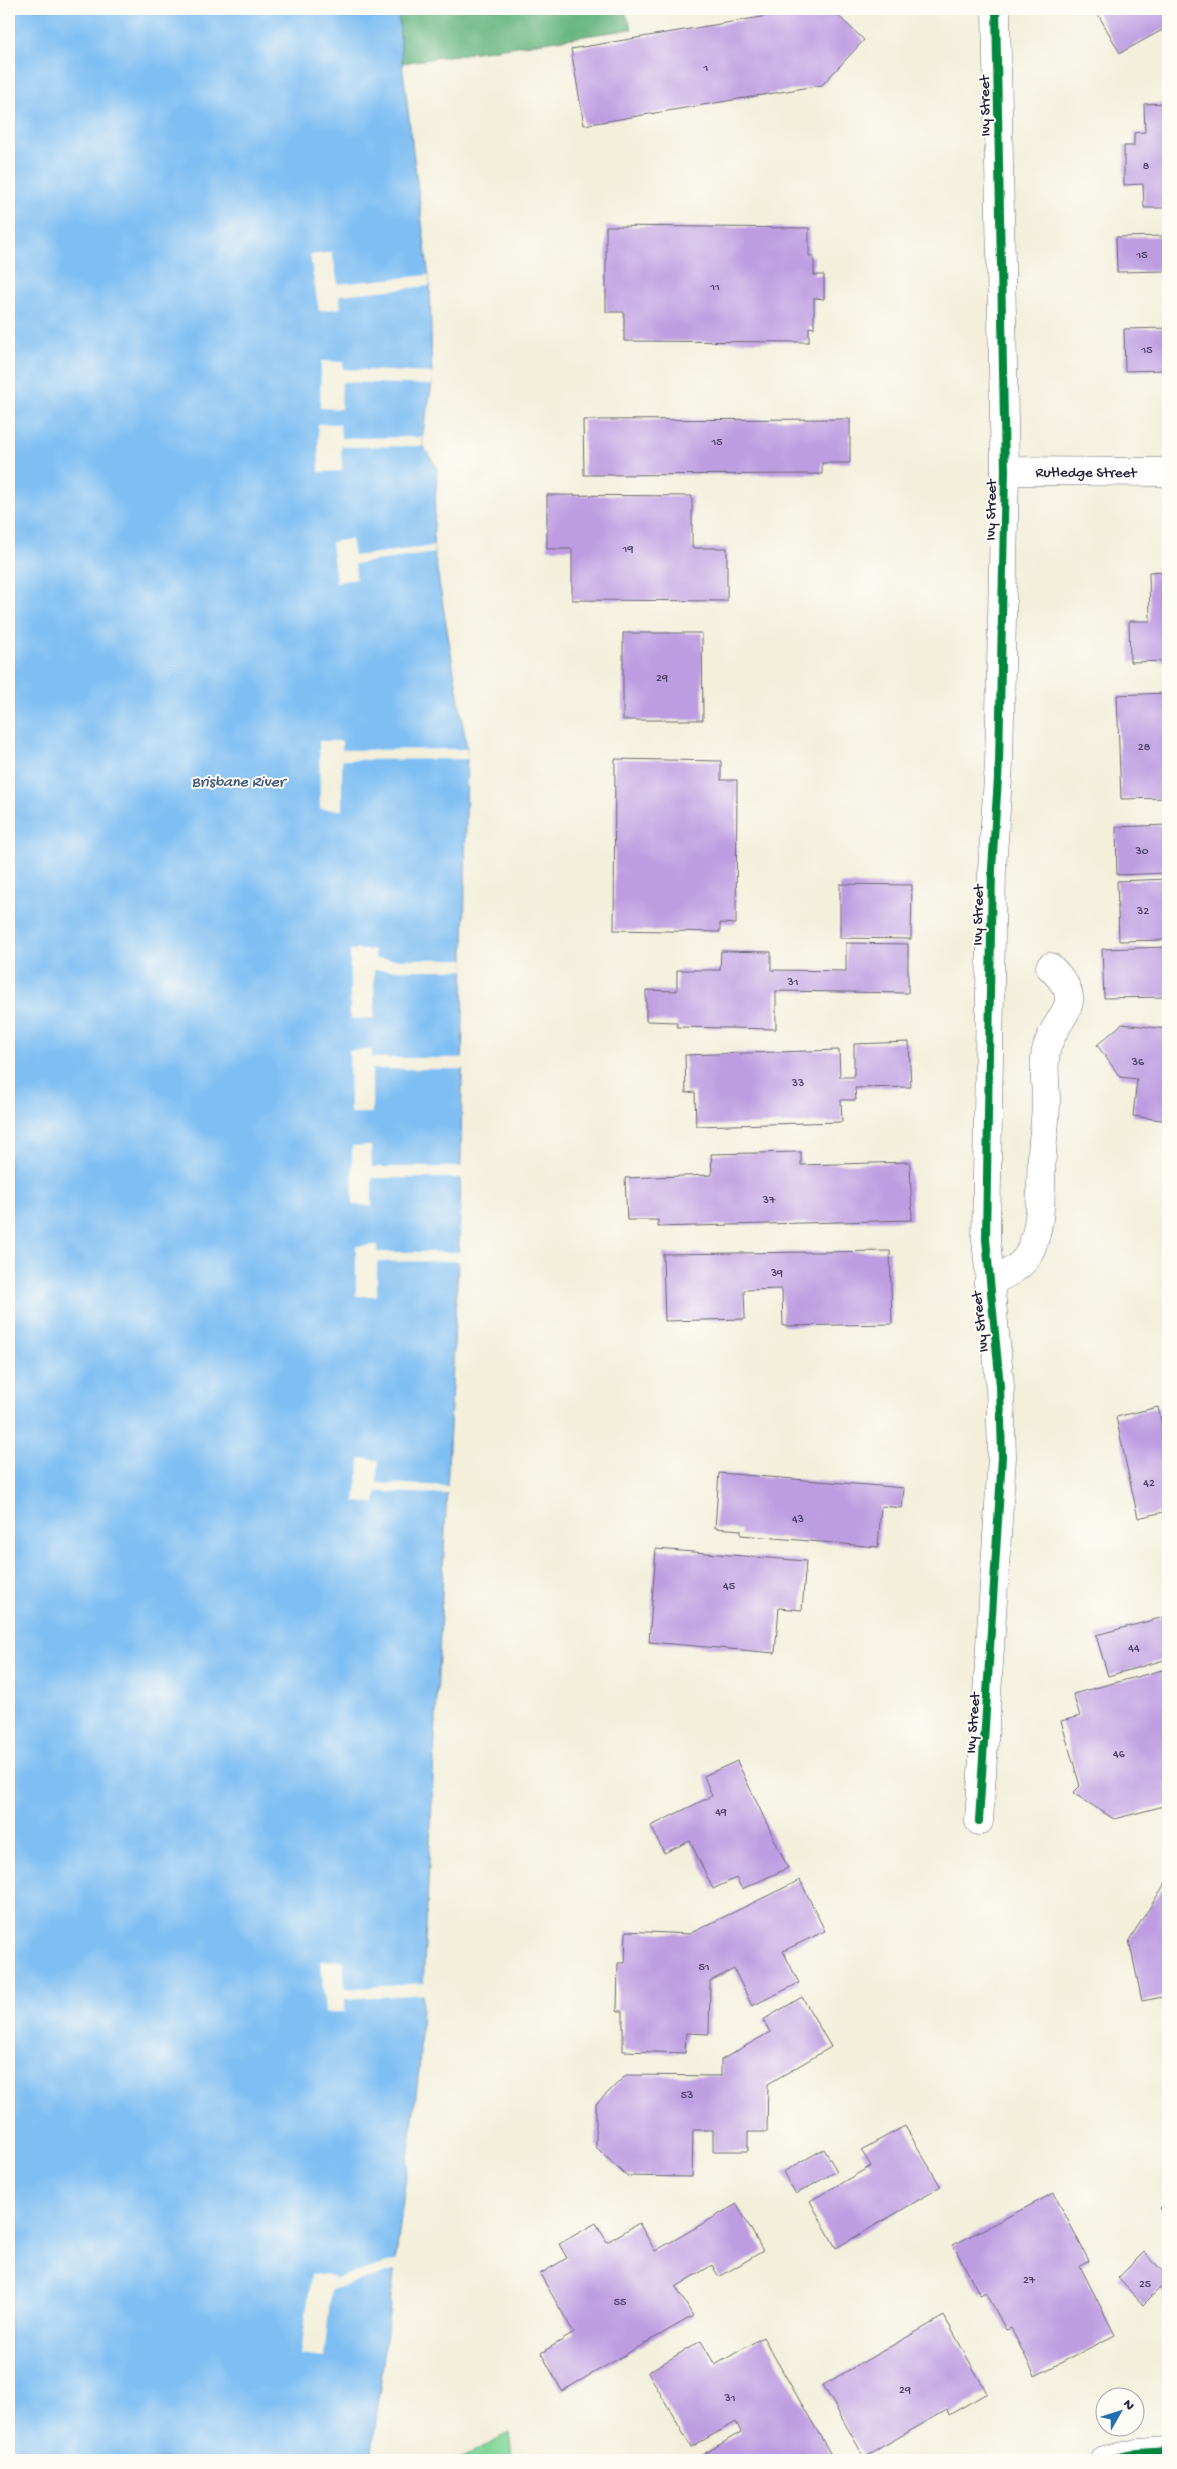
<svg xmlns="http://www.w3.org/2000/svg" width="1177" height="2469" viewBox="0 0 1177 2469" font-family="'Gochi Hand',sans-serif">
<rect width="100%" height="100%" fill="#fdfcf7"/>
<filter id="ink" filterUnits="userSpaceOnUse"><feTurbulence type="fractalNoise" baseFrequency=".02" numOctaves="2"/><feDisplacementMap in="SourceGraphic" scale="10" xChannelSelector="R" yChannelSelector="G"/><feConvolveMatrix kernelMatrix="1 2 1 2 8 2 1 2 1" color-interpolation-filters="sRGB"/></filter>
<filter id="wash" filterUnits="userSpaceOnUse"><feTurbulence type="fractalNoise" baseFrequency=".0096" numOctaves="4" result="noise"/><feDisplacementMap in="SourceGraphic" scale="20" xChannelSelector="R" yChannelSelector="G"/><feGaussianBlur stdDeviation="1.12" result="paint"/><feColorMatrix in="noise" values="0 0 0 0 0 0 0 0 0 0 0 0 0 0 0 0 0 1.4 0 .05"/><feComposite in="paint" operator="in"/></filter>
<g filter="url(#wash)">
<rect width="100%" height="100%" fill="#f3efdb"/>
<path fill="#80d598" stroke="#517c6a" d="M510 2432 513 2460H458Z"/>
<path fill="#68b680" stroke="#456c5e" d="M398 9H624L632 29 402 63Z"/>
<path fill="#7ebef2" stroke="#507096" d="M9 9H398L402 63 430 286 432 385 422 437 423 446 437 468 433 546 467 749 460 1219 419 2070 371 2460H9Z"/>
<path fill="#f3efdb" d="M332 252 338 284 429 275 430 286 339 295 341 308 319 311 310 255Z
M321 361 343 362V369L433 373 432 385 342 382 341 409 320 408Z
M318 424H340L341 438 422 437 423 446 341 447 342 471 319 472Z
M351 539 354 556 433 546 434 553 355 564 356 579 336 582 331 542Z
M319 741H342V750L467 749 468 759 342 760V810L320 809Z
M350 950H374L375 959H464V970H374V1018L350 1019Z
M349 1050H372V1058H465V1069H372V1113H350Z
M352 1146H371L372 1167H463V1178H372V1206L353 1205Z
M377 1245V1252H461L460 1261 377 1262V1296H356V1246Z
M360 1458 379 1460 377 1483 449 1486V1494L377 1492 375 1503 355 1502Z
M343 1960 345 1989 425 1983V1994L345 1999V2012L325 2013 321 1961Z
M398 2260 397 2270 331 2290 324 2358 301 2355 311 2274 333 2276V2279Z"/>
<g id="blocks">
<path fill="#bd9ce1" d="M789 9H831L864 40 822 85 584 125 571 49 785 13Z
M1095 9H1168V27L1120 53Z
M1168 103V208H1144L1143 184 1124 185V146H1134V133L1145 132 1144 104Z
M606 226 809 228V256H814V275H824V299L814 298V328L809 327V342L624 341V312H606Z
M1168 236V271L1117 272 1116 237Z
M1168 328V370L1125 371 1124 329Z
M850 419V463H822V474L584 475 583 420Z
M547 495 692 496V548H727V601L572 600V549H547Z
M1168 571V661L1130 662 1129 621H1150L1149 572Z
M623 633H702L703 720H623Z
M1168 693V798L1121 799 1117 695Z
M615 759 721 761V780H737L736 924 720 923V932L614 930Z
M1168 825V873L1117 875 1116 827Z
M1168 879V940L1119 941 1117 881Z
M840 884 912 885 911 939 840 938Z
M846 943 908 944V993L776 991V1029L677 1027V1022L646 1021V990L677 991V970H720L721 951 771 952V970L846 971Z
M1168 947V997L1104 998 1102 949Z
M1122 1024 1168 1029V1121L1133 1116 1137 1079 1120 1077 1097 1045Z
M909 1042 911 1087 855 1088 856 1100H841L842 1122 696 1126 695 1092 686 1093 685 1055 839 1050 840 1077H854V1044Z
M801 1152V1165L910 1162 912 1220 658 1227V1220H627L625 1178 712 1175 711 1154Z
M890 1251 892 1324 783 1326 782 1289 744 1290 745 1319 665 1321 663 1254Z
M1158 1407 1168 1454V1511L1138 1518 1116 1417Z
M719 1473 904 1488 902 1508 881 1506 878 1547 741 1535V1530L715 1528Z
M656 1549 806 1561 802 1610 779 1608 775 1653 649 1642Z
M1168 1616V1659L1108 1676 1096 1635Z
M1166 1669 1168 1675V1805L1114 1819 1073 1793 1080 1786 1061 1721 1080 1716 1073 1694Z
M737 1761 788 1868 742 1889 736 1878 713 1889 690 1841 664 1853 651 1826 712 1796 704 1776Z
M1168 1879V1996L1142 2001 1129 1940Z
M800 1880 825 1931 783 1951 799 1983 752 2006 734 1969 710 1981 709 2034 686 2033 685 2053 623 2051V2011H617L618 1963H625L626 1931 689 1934Z
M802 1997 831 2047 768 2084 767 2132H748V2151H713V2130H693L692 2177 626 2176 596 2147V2104L626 2075 721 2076V2060L770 2032 763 2020Z
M905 2126 941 2187 836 2248 810 2201 871 2166 861 2150Z
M824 2149 837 2171 796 2194 783 2172Z
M1054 2193 1089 2261 1080 2266 1115 2335 1035 2376 1011 2328 1006 2330 986 2292 980 2295 953 2245Z
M1168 2200V2216L1160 2208Z
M737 2204 763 2251 719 2277 712 2265 676 2287 693 2316 562 2391 541 2353 574 2333 540 2274 567 2258 559 2244 596 2223 607 2242 639 2223 655 2251Z
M1144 2252 1168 2277V2296L1160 2288 1143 2305 1118 2278Z
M944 2316 987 2393 949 2415 947 2410 864 2457 823 2385Z
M763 2337 834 2460H699L697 2458 741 2432 736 2422 691 2447 648 2372 701 2341 715 2365Z"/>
</g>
</g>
<g filter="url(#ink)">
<use href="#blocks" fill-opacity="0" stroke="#6b6a73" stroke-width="1"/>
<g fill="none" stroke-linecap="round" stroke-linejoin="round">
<g stroke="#6b6a73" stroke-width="29">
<g id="minor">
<path id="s1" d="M1005 471 1168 472"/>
<path d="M988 1283C1002 1276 1020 1269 1028 1255 1044 1226 1040 1185 1042 1153 1043 1136 1046 1118 1046 1100 1046 1083 1042 1064 1047 1047 1058 1011 1089 1005 1050 967"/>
<path d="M979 1821 1002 1457 1000 1386 986 1239 992 869 999 763 1005 471 996 9"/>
<path d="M1105 2460 1138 2453 1168 2451"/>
</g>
</g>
<use href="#minor" stroke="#fff" stroke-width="28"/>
<g stroke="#fdfcf7" stroke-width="11">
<path id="cycleway" d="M979 1821 1002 1457 1000 1386 986 1239 992 869 999 763 1005 471 996 9
M1105 2460 1138 2453 1168 2451"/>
</g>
<use href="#cycleway" stroke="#00873e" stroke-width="8"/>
</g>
</g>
<g text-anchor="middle" stroke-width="4" stroke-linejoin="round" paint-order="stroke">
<g font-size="12" fill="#494064">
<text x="706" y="71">1</text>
<text x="1146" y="169">8</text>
<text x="1142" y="258">15</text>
<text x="715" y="290">11</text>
<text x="1147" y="353">15</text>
<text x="717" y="445">15</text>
<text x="628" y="552">19</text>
<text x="662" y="681">29</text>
<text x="1144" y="750">28</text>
<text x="1142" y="854">30</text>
<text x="1143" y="914">32</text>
<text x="793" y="985">31</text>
<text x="1138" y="1065">36</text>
<text x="798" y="1086">33</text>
<text x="769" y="1203">37</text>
<text x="777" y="1276">39</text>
<text x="1149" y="1486">42</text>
<text x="798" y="1522">43</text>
<text x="729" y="1589">45</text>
<text x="1134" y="1651">44</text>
<text x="1119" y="1757">46</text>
<text x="721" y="1815">49</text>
<text x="704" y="1970">51</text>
<text x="687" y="2098">53</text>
<text x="1029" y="2283">27</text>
<text x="1145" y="2287">25</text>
<text x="620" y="2305">55</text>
<text x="905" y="2393">29</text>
<text x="730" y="2401">31</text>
</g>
<g font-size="15" fill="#22223b" stroke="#fdfcf7">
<text transform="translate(984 106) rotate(-91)" y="5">Ivy Street</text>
<text dy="5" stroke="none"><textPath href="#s1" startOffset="81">Rutledge Street</textPath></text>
<text transform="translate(990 510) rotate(-89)" y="5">Ivy Street</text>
<text transform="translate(977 915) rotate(-89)" y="5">Ivy Street</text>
<text transform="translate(979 1322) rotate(-97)" y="5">Ivy Street</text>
<text transform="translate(972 1723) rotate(-86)" y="5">Ivy Street</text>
</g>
<g font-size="16" font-style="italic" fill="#42597b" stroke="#fdfcf7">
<text x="238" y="786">Brisbane River</text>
</g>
</g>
<rect width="1177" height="2469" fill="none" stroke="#fdfcf7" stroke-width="30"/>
<g transform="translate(1120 2412) rotate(51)"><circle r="24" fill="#fdfcf7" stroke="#a5a5ac"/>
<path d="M0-4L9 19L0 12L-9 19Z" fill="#1f6fb2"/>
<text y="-8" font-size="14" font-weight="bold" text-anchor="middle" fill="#22223b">N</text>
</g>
</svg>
